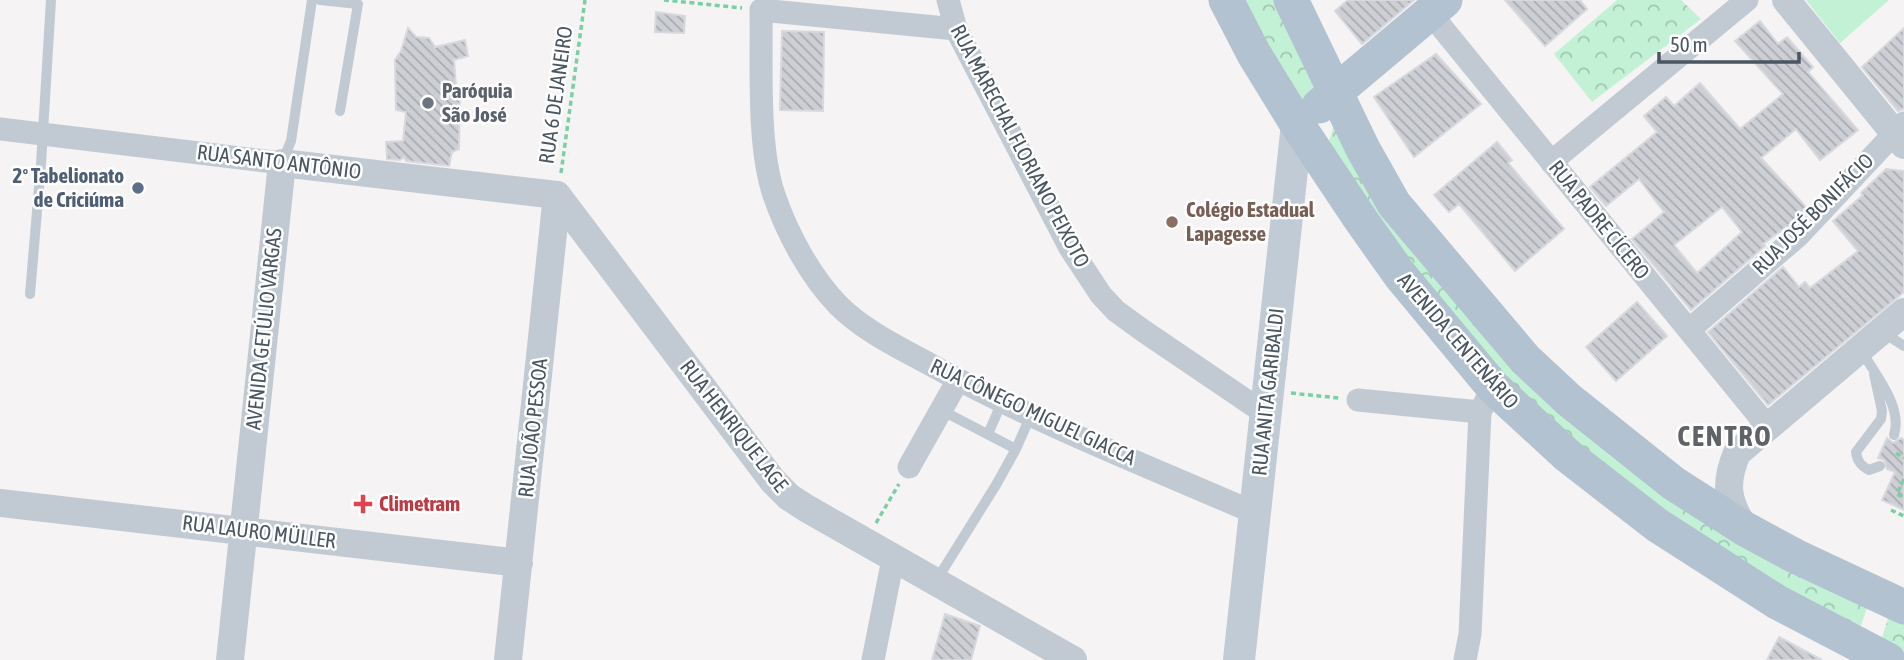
<svg xmlns="http://www.w3.org/2000/svg" width="1904" height="660" viewBox="0 0 1904 660" font-family="'Asap Condensed',sans-serif">
<defs>
<pattern id="forest-crowns" width="20" height="18" patternUnits="userSpaceOnUse" patternTransform="scale(1.75)"><rect width="20" height="18" fill="#c3f1d5"/><path d="M2 6a3 3 0 1 1 6 0M12 15a3 3 0 1 1 6 0" fill="none" stroke="#a0c6b0"/></pattern>
<pattern id="building-back-hatch" width="6" height="6" patternUnits="userSpaceOnUse" patternTransform="scale(1.75)"><rect width="6" height="6" fill="#cdcfd5"/><path d="M-1 5l2 2M0 0l6 6M5-1l2 2" fill="none" stroke="#a8abb0"/></pattern>
</defs>
<rect width="100%" height="100%" fill="#f5f3f3"/>
<path fill="url(#forest-crowns)" d="M1234 0H1283L1326 88 1296 108Z
M1617 0H1681L1701 19 1592 102 1554 54Z
M1336 118 1557 402 1869 602 1859 631 1726 559 1538 419 1409 276 1326 151Z
M1889 615 1904 622V659L1879 648Z"/>
<path fill="#c3f1d5" d="M1806 0H1889L1840 43Z"/>
<path fill="url(#building-back-hatch)" stroke="#d7d9de" stroke-width="2" fill-rule="evenodd" d="M1348 0H1414L1362 44 1335 11Z
M1505 0H1580L1587 9 1545 46Z
M656 12 685 16 684 33 655 32Z
M1760 21 1778 44 1787 37 1813 67 1808 72 1858 130 1820 160 1796 129 1761 158 1806 207 1789 225 1763 244 1765 246 1691 310 1632 239 1664 212 1639 179 1606 206 1590 187 1657 132 1644 116 1666 97 1674 106 1700 83 1740 129 1783 94 1735 41ZM1722 207 1742 232 1697 273 1674 245Z
M408 28 416 37 429 38 435 47 465 40 468 56 454 60 456 86 460 95 459 149 452 152 449 166 406 161 404 157 400 160 387 159 386 142 403 141 406 112 396 110 395 60 401 51Z
M1904 28V109L1898 111 1862 67Z
M782 31 824 32 823 111 780 110Z
M1436 54 1481 104 1414 157 1374 97Z
M1497 142 1512 160 1508 163 1564 229 1515 271 1459 204 1449 212 1434 195Z
M1886 169 1904 171V292L1768 405 1708 332 1783 267 1799 287 1805 282 1810 288 1858 251 1833 221 1863 195 1861 193Z
M1637 302 1667 336 1616 381 1586 347Z
M1887 438 1893 443 1901 438 1904 440V510L1882 500 1895 472 1887 469 1884 460 1878 458Z
M945 614 980 626 971 660H932Z
M1779 637 1822 660H1767Z"/>
<g fill="none" stroke-linecap="round" stroke-linejoin="round">
<path stroke="#7ad0a6" stroke-width="3.5" stroke-dasharray="5 3.5" stroke-linecap="butt" d="M664 0 742 8
M561 173 585 0
M1291 393 1339 398
M1896 453 1904 458
M1904 479 1897 494 1904 498
M1891 510 1904 516
M876 523 899 484"/>
<path stroke="#c1cad2" stroke-width="10" d="M320 0 358 4 340 111
M282 162 291 141 312 0
M30 294 41 164 51 0
M1884 333 1904 346
M1861 350C1875 375 1903 406 1894 435
M1874 374 1882 411 1881 419 1856 452C1857 461 1861 466 1869 470L1880 466
M941 410 1016 449 1031 415
M988 434 1002 402
M936 581 996 485 1016 449"/>
<path stroke="#c1cad2" stroke-width="23" d="M948 0 956 29 1070 248 1101 295 1116 311 1145 332 1266 414
M1430 13 1768 427
M956 29 761 10C762 65 757 145 774 195 787 233 810 276 838 305 864 331 900 348 931 365 1035 422 1147 466 1255 513
M0 129 282 163
M1551 162 1747 0
M1689 330 1799 235 1904 123
M1358 400 1480 412
M909 467 958 380
M873 660 893 559
M1465 660 1470 634 1480 412 1493 387"/>
<path stroke="#c1cad2" stroke-width="28" d="M1786 0 1904 145
M557 195 773 481 789 497 806 508 1073 660
M0 503 519 563
M1745 529C1727 501 1724 484 1737 453L1904 312
M230 660 282 163 557 195
M508 660 557 195"/>
<path stroke="#c1cbd6" stroke-width="32" d="M1239 660 1297 124"/>
<path stroke="#b3c2d1" stroke-width="35" d="M1226 0 1254 54 1297 124 1361 220 1400 275 1493 387 1568 456 1657 525 1777 602 1888 660
M1291 0 1363 149 1394 204 1525 359 1569 400 1673 483 1745 529 1795 556 1904 607
M1319 106 1445 0"/>
</g>
<circle fill="#6b7280" stroke="#fff" stroke-width="2.5" cx="428" cy="103" r="7"/>
<circle fill="#5c6f8a" stroke="#fff" stroke-width="2.5" cx="138" cy="188" r="7"/>
<circle fill="#8d6e63" stroke="#fff" stroke-width="2.5" cx="1172" cy="222" r="7"/>
<path fill="#e0444e" stroke="#fff" stroke-width="2.5" d="M359.5 493.5h7v7h7v7h-7v7h-7v-7h-7v-7h7z"/>
<g text-anchor="middle" stroke-width="5" stroke-linejoin="round" paint-order="stroke">
<g font-size="21" font-weight="bold" fill="#5b616d" stroke="#fff" text-anchor="start">
<text x="442" y="98">Paróquia<tspan x="442" dy="24">São José</tspan></text>
</g>
<g font-size="21" fill="#4a5661" stroke="#fff">
<text transform="translate(556 95) rotate(-82)" y="7">RUA 6 DE JANEIRO</text>
<text transform="translate(1020 146) rotate(62)" y="7">RUA MARECHAL FLORIANO PEIXOTO</text>
<text transform="translate(279 162) rotate(7)" y="7">RUA SANTO ANTÔNIO</text>
<text transform="translate(1813 214) rotate(-45)" y="7">RUA JOSÉ BONIFÁCIO</text>
<text transform="translate(1599 220) rotate(51)" y="7">RUA PADRE CÍCERO</text>
<text transform="translate(264 329) rotate(-84)" y="7">AVENIDA GETÚLIO VARGAS</text>
<text transform="translate(1458 341) rotate(49)" y="7">AVENIDA CENTENÁRIO</text>
<text transform="translate(1268 392) rotate(-84)" y="7">RUA ANITA GARIBALDI</text>
<text transform="translate(1033 412) rotate(25)" y="7">RUA CÔNEGO MIGUEL GIACCA</text>
<text transform="translate(734 426) rotate(52)" y="7">RUA HENRIQUE LAGE</text>
<text transform="translate(533 428) rotate(-84)" y="7">RUA JOÃO PESSOA</text>
<text transform="translate(259 532) rotate(7)" y="7">RUA LAURO MÜLLER</text>
</g>
<g font-size="21" font-weight="bold" fill="#4e5e75" stroke="#fff" text-anchor="end">
<text x="124" y="183">2° Tabelionato<tspan x="124" dy="24">de Criciúma</tspan></text>
</g>
<g font-size="21" font-weight="bold" fill="#785e54" stroke="#fff" text-anchor="start">
<text x="1186" y="217">Colégio Estadual<tspan x="1186" dy="24">Lapagesse</tspan></text>
</g>
<g font-size="21" font-weight="bold" fill="#be3a42" stroke="#fff" text-anchor="start">
<text x="379" y="511">Climetram</text>
</g>
<g font-size="28" font-weight="bold" letter-spacing="2" fill="#5f6368" stroke="#fff">
<text x="1725" y="446">CENTRO</text>
</g>
</g>
<path d="M1659 52v10h140v-10" fill="none" stroke="#4a5661" stroke-width="3.5"/>
<text x="1670" y="52" font-size="21" fill="#4a5661" stroke="#ffffff" stroke-width="5" paint-order="stroke">50 m</text>
</svg>
